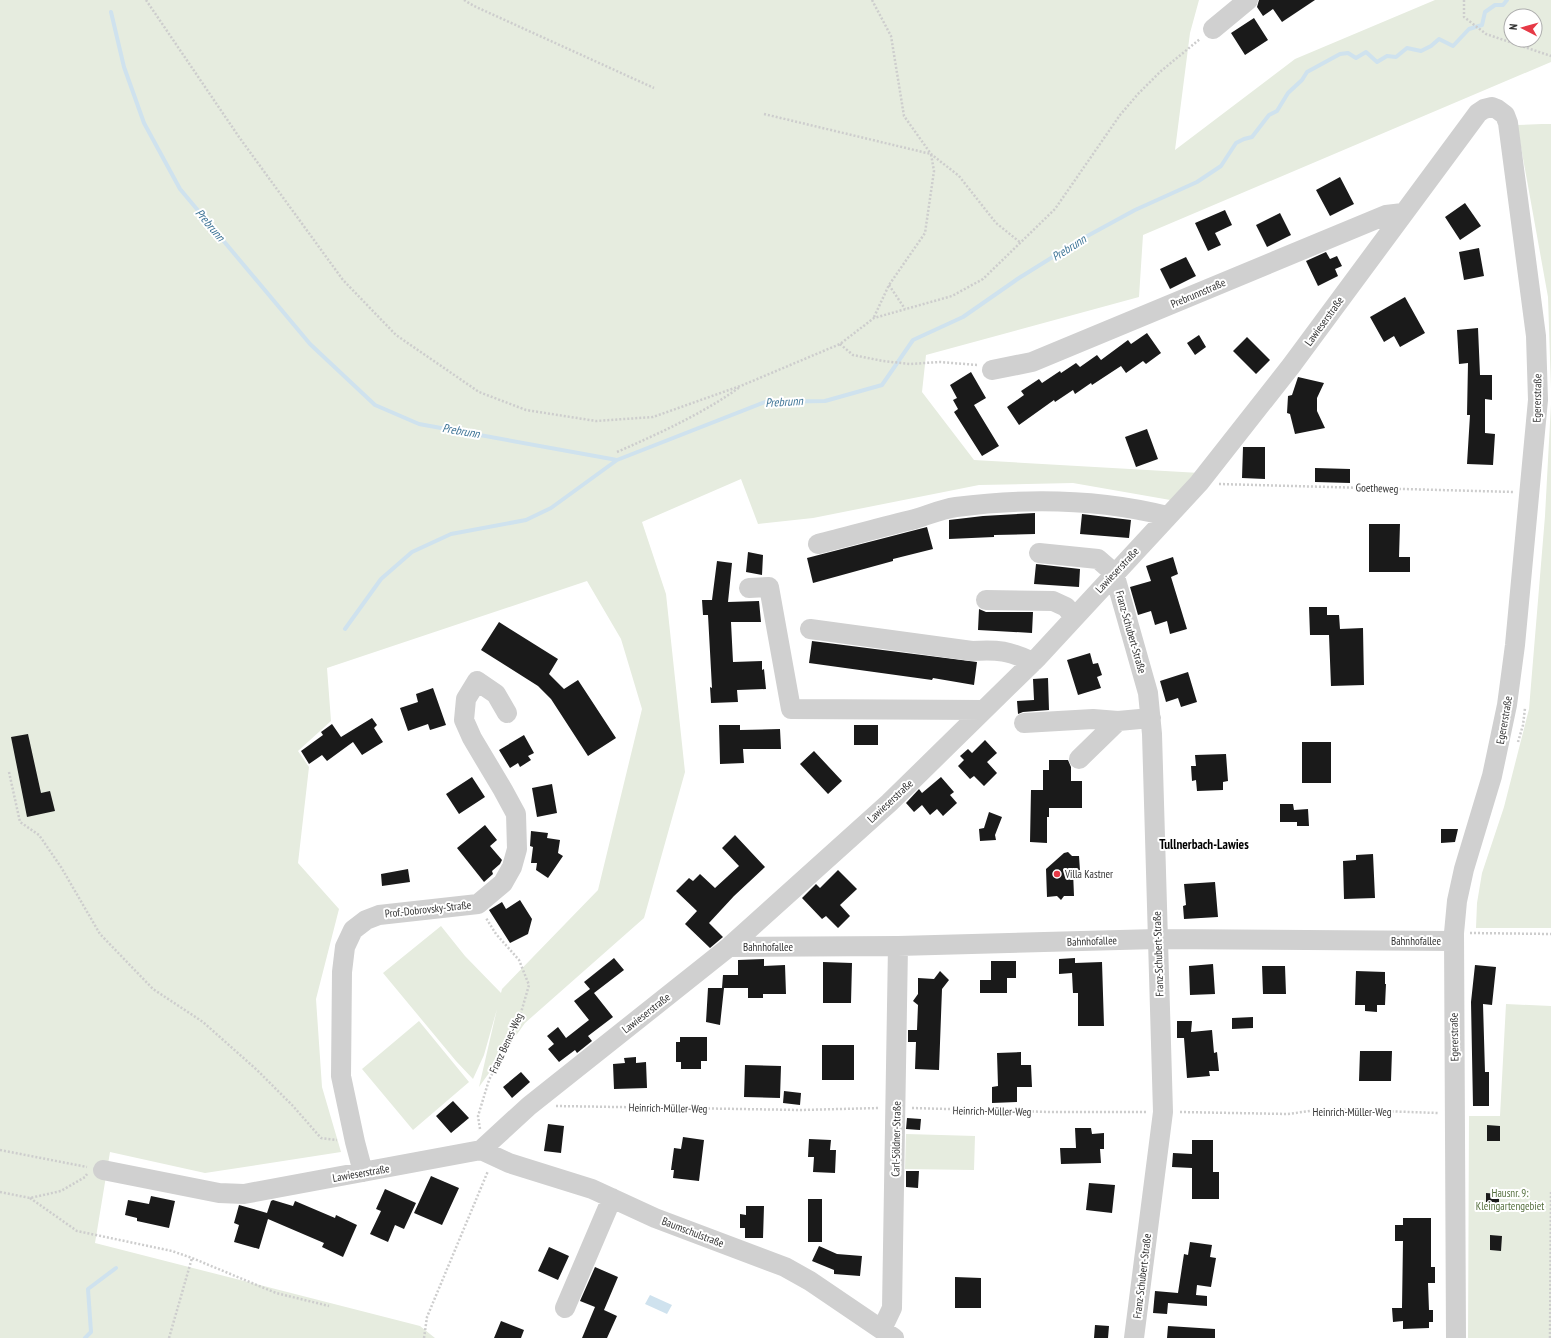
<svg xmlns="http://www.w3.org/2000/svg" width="1551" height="1338" viewBox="0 0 1551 1338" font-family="'PT Sans Narrow',sans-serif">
<rect width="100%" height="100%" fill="#fff"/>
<path fill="#e6ecdf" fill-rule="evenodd" d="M0 0H1199L1190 33 1175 150 1295 59 1435 0H1551V62L1143 235 1139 297 926 355 922 392 974 460 1200 473 1176 501 1073 483 979 485 813 518 758 524 741 479 642 522 666 594 685 772 644 918 525 1023 479 1087 497 1009 484 1055 473 1079 456 1061 383 973 441 926 465 956 501 993 502 989 598 890 642 709 621 639 587 581 327 668 331 721 298 751 309 767 298 863 339 909 316 999 322 1087 341 1152 205 1173 110 1152 95 1243 420 1326 435 1338H0ZM1511 16H1535V40H1511Z
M1542 124H1551V389L1548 297 1517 125Z
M1551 404V928H1476L1477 903 1482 873 1504 807 1529 709 1545 516Z
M1506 1004 1551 1006V1338H1468L1469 1116H1500Z
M419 1021 469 1082 413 1130 362 1069Z
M906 1134 975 1136 974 1170 905 1169Z"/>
<path fill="#cfe2ee" d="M650 1295 672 1305 667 1314 645 1304Z"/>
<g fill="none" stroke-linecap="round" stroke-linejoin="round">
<path stroke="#cfe2ee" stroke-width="4" d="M111 12 124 67 144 123 180 189 310 344 375 405 419 424 617 460 765 402 825 401 882 385 913 340 963 317 1019 278 1080 240 1135 210 1197 182 1221 166 1236 143 1244 139 1252 137 1269 115 1277 111 1288 93 1302 80 1307 72 1340 54 1348 53 1356 58 1366 52 1377 62 1387 56 1396 57 1407 48 1421 51 1431 46 1439 39 1453 46 1469 29 1482 25 1485 12 1495 5H1503L1507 0
M345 629 381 579 412 552 451 534 526 520 551 508 617 460
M85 1338 91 1332 88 1289 116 1268"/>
</g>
<path fill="#1a1a1a" d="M1259 0H1315L1282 22 1273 9 1263 16 1257 7Z
M1254 18 1268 40 1245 55 1231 33Z
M1340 177 1354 204 1330 216 1316 190Z
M1465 203 1481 226 1460 240 1445 217Z
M1225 210 1232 225 1215 233 1221 245 1208 251 1195 223Z
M1280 213 1291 235 1267 247 1256 225Z
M1479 248 1484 276 1464 280 1459 252Z
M1326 252 1330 259 1337 256 1342 266 1335 269 1338 276 1318 286 1306 261Z
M1186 257 1196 276 1170 289 1160 269Z
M1405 297 1425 333 1400 347 1394 336 1384 342 1370 317Z
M1478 328 1480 375H1492V400L1485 399V433L1495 434 1493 465 1467 464 1470 415H1467L1468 363 1459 364 1457 330Z
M1147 333 1161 353 1146 364 1143 361 1126 373 1121 366 1092 385 1091 383 1075 394 1073 390 1055 402 1054 400 1019 425 1007 407 1024 395 1021 391 1039 379 1042 383 1060 371 1061 373 1076 363 1080 367 1097 355 1101 360 1128 340 1131 344Z
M1199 335 1206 347 1195 355 1187 343Z
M1247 337 1270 360 1256 374 1233 351Z
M971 372 986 398 974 405 999 446 982 456 954 412 958 409 953 400 957 398 950 385Z
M1298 377 1324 383 1317 398V411L1325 428 1295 434 1290 414 1287 413 1288 396 1292 395Z
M1147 429 1158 459 1136 467 1125 437Z
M1243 447H1265V479L1242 478Z
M1315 468 1350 469V483L1315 482Z
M1035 513V534L994 535V537L949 539V520L983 516Z
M1082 514 1131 520 1129 538 1080 534Z
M1369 524H1400L1399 557H1410V572H1369Z
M927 527 933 549 893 559V561L813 583 807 558Z
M748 552 763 555 762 575 746 572Z
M1173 557 1178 574 1171 577 1187 629 1170 634 1167 621 1155 625 1151 611 1138 615 1130 587 1151 581 1146 566Z
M717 561 732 563 728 602 759 601 761 622H731L733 662 762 661V670L764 669 766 689 737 690 738 702 711 703 710 687 712 688 708 615H703L702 600H712Z
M1036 564 1080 569 1079 587 1034 584Z
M1309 607H1327V615H1339L1340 629 1363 628 1364 685 1331 686 1329 635H1310Z
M979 609 986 612H1033L1032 633 978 630Z
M499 622 558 659 549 674 564 689 578 680 616 738 588 756 551 699 538 686 481 650Z
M812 641 977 662 974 685 933 678 932 680 809 663Z
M1090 653 1093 664 1098 663 1102 675 1097 677 1101 688 1078 695 1067 660Z
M1188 672 1197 702 1181 707 1178 698 1166 702 1160 681Z
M1048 678 1049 710 1023 712 1018 714 1017 701 1034 700 1033 679Z
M433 688 446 725 430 730 428 724 408 731 400 708 418 702 416 694Z
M372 718 377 725 374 728 383 742 362 755 353 742 327 761 322 755 309 764 301 751 323 735 321 732 332 724 341 737Z
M719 725H740V730L780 729 781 749H743L744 763 720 764Z
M854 725H878V745H854Z
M28 734 41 793 50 791 55 811 27 817 11 737Z
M524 735 534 753 528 756 531 760 520 767 518 763 510 768 499 750Z
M985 740 997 753 987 762 997 773 984 786 974 776 970 779 958 766 964 760 960 756 968 749 972 753Z
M1302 742H1331V783H1302Z
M814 751 842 781 828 794 800 764Z
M1226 754 1228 781 1223 782V790L1197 791 1196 780 1192 781 1191 766H1196L1195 755Z
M1049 760H1068L1071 767V781H1082V808H1049V817H1047V843L1030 842 1031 790H1043V770H1049Z
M472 777 485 797 459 814 446 794Z
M941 777 954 792 950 795 957 803 943 816 937 809 930 815 922 805 914 812 906 803 919 789 922 793Z
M552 784 557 813 537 817 532 788Z
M1280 804H1293L1294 810 1308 809 1309 826H1297V822H1280Z
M989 812 1002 817 995 835 996 840 980 841 979 829 984 828Z
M485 825 497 840 490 846 502 860 500 864 492 871 493 874 484 882 457 848Z
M1441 829H1458L1455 842 1441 843Z
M531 831 548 833 547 838 560 840 558 853 563 856 548 878 536 870 537 863H531L533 847 530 846Z
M735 835 765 867 734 896 709 923 723 937 710 948 685 924 697 911 676 891 689 878 693 881 700 874 715 888 739 866 722 848Z
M1068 852 1072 856H1079L1080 871H1073L1074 896H1064L1061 900 1057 896 1047 897 1046 869 1064 853Z
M1373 854 1375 898 1344 899 1343 861 1356 860V855Z
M408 869 410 882 382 886 381 874Z
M838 870 857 889 840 905 850 916 838 928 826 916 822 919 802 898 816 884 820 888Z
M1215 882 1218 917 1184 919 1183 906 1186 905 1184 884Z
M520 900 532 919 528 934 510 943 489 910 502 902 506 909Z
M614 958 624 970 594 993 613 1017 588 1036 592 1041 577 1053 575 1050 559 1062 548 1049 554 1044 547 1036 558 1027 566 1038 589 1020 574 1001 590 989 584 982Z
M1075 958V963L1102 962 1104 1026H1078V993H1073L1072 973 1059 974V959Z
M764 959V966L785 965 786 994H763V998H748V988H722L723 975H738V960Z
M991 961H1016V978H1007V993H980V980H991Z
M823 962 852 963 851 1003H823Z
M1213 964 1215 994 1190 995 1189 966Z
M1475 965 1496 967 1492 1005 1483 1004 1485 1072H1489V1106H1473L1471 1002Z
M1262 966H1285L1286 994H1263Z
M940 971 949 980 942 989 939 1070 915 1069 916 1042H908V1030H917L918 1005 913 1001 918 994V978L934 979Z
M1356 971 1385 972V984H1386L1385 1005H1377V1012L1365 1011V1005H1355Z
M708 988H724L720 1025 706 1022Z
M1253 1017V1028L1232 1029V1018Z
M1177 1021H1192L1191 1032 1212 1030 1214 1053 1217 1052 1219 1071H1209L1210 1076 1187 1078 1184 1038H1177Z
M680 1037H707V1061H701V1069H681V1062H676V1042H680Z
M822 1045H854V1080H822Z
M1360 1051H1392L1391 1081H1359Z
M1021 1052V1065H1031L1032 1087H1017V1102L992 1103V1087L998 1086 997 1053Z
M636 1057V1063L646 1062 647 1088 614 1089 613 1064 625 1063 624 1058Z
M745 1065 781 1066 780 1098 744 1097Z
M521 1072 530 1082 512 1098 503 1087Z
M784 1091 801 1093 800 1105 783 1103Z
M453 1101 469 1118 451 1133 436 1116Z
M907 1118 921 1119 920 1130 906 1129Z
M548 1124 564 1126 561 1153 544 1151Z
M1487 1125 1500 1126V1141H1487Z
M1075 1128H1091L1092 1134 1104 1133V1149H1100L1101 1163 1061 1164 1060 1148H1076Z
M683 1137 704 1140 699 1181 673 1178 674 1170H671L674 1148 681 1149Z
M809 1139 831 1140 830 1150H836L835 1173 813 1172 814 1157H808Z
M1192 1140H1213V1172H1219V1199H1192V1168L1172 1167 1173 1153 1192 1154Z
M906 1171H919L918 1188 906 1187Z
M431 1176 459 1188 442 1225 414 1213Z
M1089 1183 1115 1185 1112 1213 1086 1210Z
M385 1189 416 1203 404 1229 395 1225 388 1242 370 1234 381 1211 376 1209Z
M1486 1193 1499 1194V1205L1486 1204Z
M151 1196 175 1201 169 1228 137 1221V1218L125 1215 128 1200 149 1204Z
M808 1199H822V1242H808Z
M273 1200 293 1206 295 1201 335 1218 336 1215 357 1225 343 1257 322 1247 324 1243 268 1219 259 1249 234 1242 239 1225 234 1223 239 1205 267 1213 271 1201Z
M746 1206H764L763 1238H745V1228H740V1214L746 1215Z
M1403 1218H1431V1267H1435V1283H1428L1429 1310H1433V1322H1429V1328L1403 1329V1321L1393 1322 1392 1308H1402L1403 1241H1395V1225H1403Z
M1490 1235 1502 1236 1501 1251 1490 1250Z
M1190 1242 1212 1245 1210 1257 1216 1258 1211 1287 1197 1285 1196 1295 1207 1296V1306L1168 1303 1167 1314 1153 1313 1155 1291 1178 1293 1184 1254 1188 1255Z
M819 1246 837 1254 862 1256 860 1276 834 1274V1270L812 1261Z
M549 1247 569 1256 558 1280 538 1271Z
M595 1267 618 1277 604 1310 617 1316 607 1338H582L595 1307 580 1301Z
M955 1277 981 1278V1308H955Z
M501 1321 524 1330 521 1338H494Z
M1095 1325 1109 1326 1108 1338H1094Z
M1168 1326 1215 1329V1338H1167Z"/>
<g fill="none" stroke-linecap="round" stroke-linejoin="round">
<path stroke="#cdcdcd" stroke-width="2.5" stroke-dasharray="2 2" stroke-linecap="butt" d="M146 0 239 137 343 280 396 335 479 392 526 410 596 421 653 417 743 385 840 344 874 318 952 296 983 279 1055 209 1120 115 1138 94 1161 71 1200 39
M464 0 474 6 654 88
M872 0 891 36 904 116 931 154 959 176 996 223 1021 243
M1464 0V17L1486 34 1551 56
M764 114 931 154
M889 285 905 309
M874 317 889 285 925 233 934 171 931 154
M840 344 853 355 883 361 910 364 940 362 977 365
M617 452C660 433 702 414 740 387
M1219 484 1514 492
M1518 742 1523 725 1525 708
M9 772 20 822 39 835 61 867 100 934 153 989 203 1022 257 1070 293 1106 321 1138 337 1140
M1470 933 1551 934
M556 1106 801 1110 879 1108
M912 1108 1050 1112H1147
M1180 1112 1288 1114 1324 1109 1438 1113
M480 1129 478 1116 489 1080 518 1023 529 985 519 960 496 934 486 918
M0 1150 87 1167
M0 1192 30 1198 61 1191 85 1177 87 1174
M30 1198 77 1231 172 1251 192 1258 276 1293 329 1306
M169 1338 192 1258
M424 1338 427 1317 488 1171
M1550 1338 1551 1192"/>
<path stroke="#d0d0d0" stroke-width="20" d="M1213 29 1248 0
M992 370 1032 362 1386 215 1403 213
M818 544C850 536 882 527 915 519 928 515 942 509 956 507 1026 498 1099 499 1167 516
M1039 553 1098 559 1114 573 1148 693 1152 734 1163 1112 1134 1338
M749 588 769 587 791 709 984 710
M986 600 1053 601 1066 607 1074 617
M810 629 972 651C998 649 1009 651 1033 662
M1024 723 1093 719 1118 721
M1079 759 1118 721 1151 718
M729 947 898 946 1157 939 1454 941
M481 1150 509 1163 592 1189 655 1218 785 1267 810 1281 894 1338
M103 1170 219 1193 244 1194 481 1150 529 1106 729 947 889 803 1038 657 1199 483 1291 366 1478 113 1484 109 1492 107 1497 109 1505 115 1508 123 1536 336 1538 400 1515 645 1507 705 1492 776 1464 869 1457 901 1454 933 1456 1338
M363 1172 355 1142 341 1076 342 972 345 947 353 930 366 920 379 915 478 904 503 883 512 867 517 849 516 814 503 790 472 738 464 720 466 699 477 681 496 694 507 713
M565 1308 612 1198
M882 1329 892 1308 898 946"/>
</g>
<circle fill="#e63946" stroke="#fff" stroke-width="1.5" cx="1057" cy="874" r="4"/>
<g text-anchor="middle" stroke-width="4" stroke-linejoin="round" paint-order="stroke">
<g font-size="11" fill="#333" stroke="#fff">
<text transform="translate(1198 293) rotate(-23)" y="4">Prebrunnstraße</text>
<text transform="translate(1324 321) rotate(-54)" y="4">Lawieserstraße</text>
<text transform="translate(1537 398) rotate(-89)" y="4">Egererstraße</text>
<text transform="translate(1377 488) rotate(2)" y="4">Goetheweg</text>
<text transform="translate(1117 570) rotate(-47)" y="4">Lawieserstraße</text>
<text transform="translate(1131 632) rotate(74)" y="4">Franz-Schubert-Straße</text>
<text transform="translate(1504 720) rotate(-80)" y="4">Egererstraße</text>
<text transform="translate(890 801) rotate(-43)" y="4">Lawieserstraße</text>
<text transform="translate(428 909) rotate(-6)" y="4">Prof.-Dobrovsky-Straße</text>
<text transform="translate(1092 941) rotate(-2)" y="4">Bahnhofallee</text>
<text x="1416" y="945">Bahnhofallee</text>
<text x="768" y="951">Bahnhofallee</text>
<text transform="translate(1158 954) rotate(-92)" y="4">Franz-Schubert-Straße</text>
<text transform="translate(646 1013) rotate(-38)" y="4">Lawieserstraße</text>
<text transform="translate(1454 1037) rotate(-91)" y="4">Egererstraße</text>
<text transform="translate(506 1043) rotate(-65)" y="4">Franz Benes-Weg</text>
<text transform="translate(668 1108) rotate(1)" y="4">Heinrich-Müller-Weg</text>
<text transform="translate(992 1111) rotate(1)" y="4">Heinrich-Müller-Weg</text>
<text x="1352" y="1116">Heinrich-Müller-Weg</text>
<text transform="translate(896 1139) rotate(-89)" y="4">Carl-Söldner-Straße</text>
<text transform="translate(361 1173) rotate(-10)" y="4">Lawieserstraße</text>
<text transform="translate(693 1232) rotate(21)" y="4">Baumschulstraße</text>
<text transform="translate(1142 1276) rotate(-83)" y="4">Franz-Schubert-Straße</text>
</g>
<g font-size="11" fill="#333" stroke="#fff" text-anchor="start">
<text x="1065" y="878">Villa Kastner</text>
</g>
<g font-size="11" fill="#56703f" stroke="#fff">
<text x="1510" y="1197">Hausnr. 9:<tspan x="1510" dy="13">Kleingartengebiet</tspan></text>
</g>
<g font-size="12" font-style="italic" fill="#3f7597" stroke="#fff">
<text transform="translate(210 225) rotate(50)" y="4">Prebrunn</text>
<text transform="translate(1069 248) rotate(-32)" y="4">Prebrunn</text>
<text transform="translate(784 402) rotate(-3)" y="4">Prebrunn</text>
<text transform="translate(461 431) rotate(10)" y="4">Prebrunn</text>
</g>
<g font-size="13" font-weight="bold" fill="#000" stroke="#fff">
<text x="1204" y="849">Tullnerbach-Lawies</text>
</g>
</g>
<g transform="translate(1523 28) rotate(276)"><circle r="19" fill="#ffffff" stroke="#adadad"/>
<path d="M0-3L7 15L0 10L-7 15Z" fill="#e63946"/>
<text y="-6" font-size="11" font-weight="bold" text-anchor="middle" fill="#333333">N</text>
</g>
</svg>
